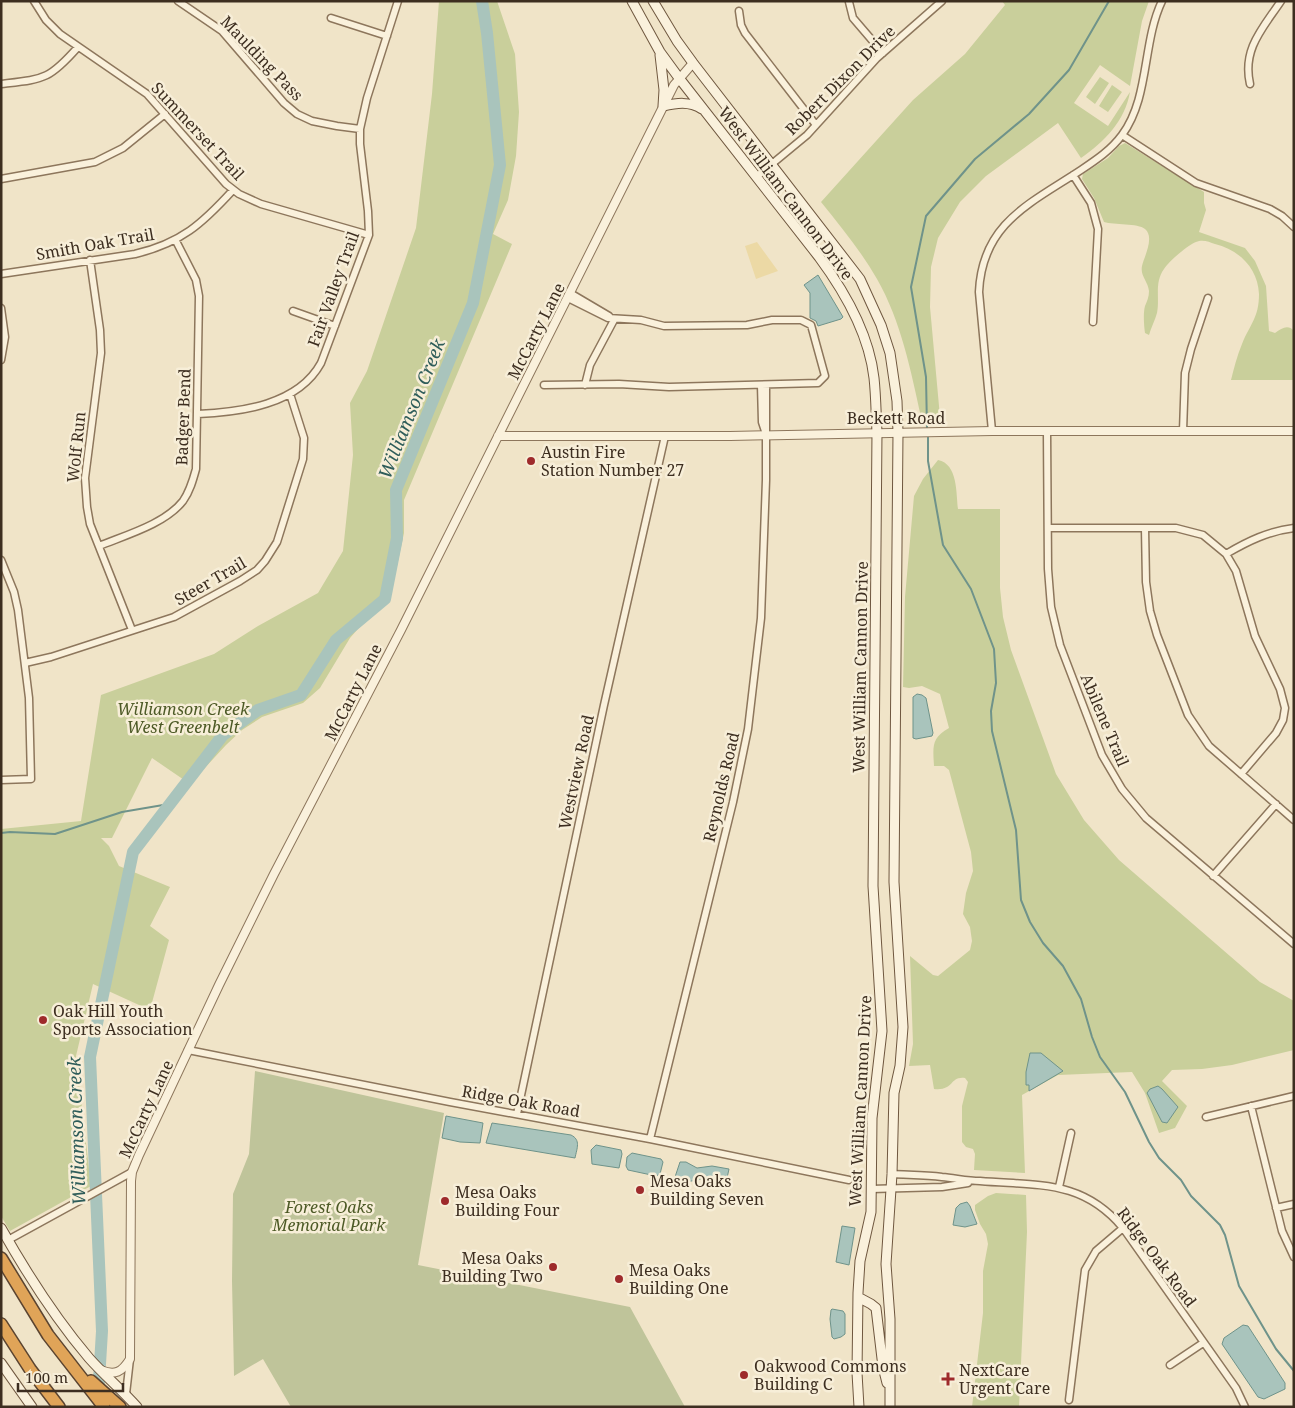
<svg xmlns="http://www.w3.org/2000/svg" width="1295" height="1408" viewBox="0 0 1295 1408" font-family="'Noto Serif',serif">
<rect width="100%" height="100%" fill="#f0e4c8"/>
<path fill="#c9cf9b" d="M439 1H497L515 54 519 112 516 156 508 200 493 234 512 244 404 500V533L397 566 384 599 350 638 320 688 303 703 262 717 242 730 226 745 190 784 152 758 112 838H101L109 846 119 866 170 887 150 926 169 940 150 1010 93 984 76 1056 91 1186 10 1231 1 1216V829L81 821 101 695 214 654 258 626 318 593 343 551 353 455 350 403 367 371 416 228 432 94Z
M1002 1H1149L1142 21 1130 86 1100 65 1074 103 1108 126 1130 92C1125 121 1104 142 1081 158L1058 123 986 176 960 202 938 238 931 267 930 307 940 417H921C911 371 901 321 877 279 861 251 841 227 821 202L913 100 965 54 1005 5Z
M1100 77 1109 83 1095 104 1086 97Z
M1112 85 1122 92 1108 112 1099 106Z
M1125 143 1204 192V203L1206 210 1199 232 1245 248 1255 261 1266 286 1269 331 1275 333C1282 328 1288 324 1294 331V380H1231C1234 368 1237 356 1242 344 1250 324 1259 318 1259 294 1258 268 1239 250 1215 244 1209 242 1203 239 1196 242 1188 245 1169 261 1164 269 1154 283 1160 298 1157 313 1155 320 1151 328 1149 335L1145 333C1144 326 1143 313 1145 306 1147 301 1149 297 1149 291 1148 281 1140 276 1142 266 1144 257 1155 237 1145 229 1138 223 1114 225 1104 222L1094 198 1082 179 1083 174 1108 158 1119 146Z
M938 460C958 464 956 493 958 509H1000V588L1003 617 1011 650 1056 774 1084 820 1119 860 1260 982 1294 1001V1050L1232 1065 1202 1069 1172 1070 1162 1081 1187 1106 1175 1128 1159 1133 1145 1093 1132 1072 1058 1075 1022 1095 1025 1173 974 1170 975 1154 973 1149 966 1147 962 1142V1106L968 1082 965 1078C949 1076 955 1091 934 1089L930 1065 909 1066 913 1044 910 956 933 975 938 976 970 950 972 941 970 927 963 914 966 893 973 871 971 852 949 770 944 766H934C933 747 931 738 949 728L940 694 922 686 909 688 903 687 905 597 914 496 923 479Z
M996 1193 1026 1195 1027 1232 1019 1407H972L983 1313V1271L988 1244 986 1234 980 1224 975 1210V1205L988 1196Z"/>
<path fill="#ecd9a5" d="M757 242 778 271 756 279 745 246Z"/>
<path fill="#bfc49a" d="M255 1071 444 1113 418 1265 630 1307 685 1407H291L263 1359 234 1376 232 1281 233 1194 249 1154Z"/>
<path fill="#a9c4bc" stroke="#6f938a" d="M818 275 843 317 841 319 818 326 816 321 810 318V293L804 285Z
M917 694 922 695 926 698 933 733 932 736 916 739 913 738V697Z
M1030 1053H1041L1063 1071 1029 1091V1085H1026V1072Z
M1158 1086 1162 1089 1178 1107 1167 1123 1162 1122 1147 1093 1150 1089Z
M446 1116 483 1123 480 1143 460 1142 442 1138Z
M492 1123 571 1135C581 1140 577 1148 575 1158L486 1143Z
M596 1145 621 1150 622 1154 619 1168 592 1164 591 1150Z
M632 1153 661 1159 663 1162 660 1174 656 1176 628 1170 626 1166 627 1157Z
M680 1162H686L697 1168 712 1166 729 1169 725 1187C717 1190 707 1186 701 1179 692 1181 683 1184 675 1177Z
M967 1202 970 1206 977 1224 965 1227 953 1225 956 1208 960 1204Z
M842 1226 855 1228 849 1265 836 1262Z
M832 1309 843 1311 845 1314V1334L841 1337 834 1339 832 1337 830 1319 831 1310Z
M1243 1325 1248 1326 1285 1383V1389L1264 1399 1258 1397 1222 1344 1224 1338Z"/>
<g fill="none" stroke-linecap="round" stroke-linejoin="round">
<path stroke="#6f938a" stroke-width="2" d="M927 429 926 377 911 287 926 216 975 159 1029 114 1069 70 1109 1
M928 433V461L943 545 971 589 994 649 996 683 991 711 992 731 1016 830 1021 900 1030 922 1043 943 1063 966 1081 999 1092 1037 1100 1057 1125 1092 1149 1142 1159 1158 1181 1180 1191 1196 1220 1225 1225 1235 1239 1286 1276 1349 1294 1371
M1 833 10 832 55 834 122 812 169 804"/>
<path stroke="#a9c4bc" stroke-width="12" d="M98 1397 102 1331 90 1057 133 852 223 735 258 710 301 695 336 640 385 599 397 538 396 490 473 303 500 165 487 33 482 1"/>
<g stroke="#8d765c" stroke-width="9">
<path id="minor" d="M34 1 46 20 60 34 147 94 226 184 239 194 261 204 369 235
M178 1 222 31 284 103 297 114 312 121 337 126 360 129
M849 2 853 18 883 53
M739 11 741 25 745 33 816 125
M331 18 387 36
M1 84C44 79 49 80 78 47
M1250 84C1242 49 1263 28 1281 1
M1122 135 1196 183 1270 209 1282 216 1294 227
M1073 175 1091 203 1098 229 1093 322
M756 177 807 135 877 58 942 1
M1 179 95 162 123 148 165 114
M90 260 100 330 101 353 85 478 87 507 90 524 132 630
M1 274 135 254C181 243 202 224 233 190
M570 293 609 316
M1 308 5 337 1 360
M293 311 335 326
M544 385 619 384 669 387 818 383 825 376 811 325 801 320H772L747 325 664 326 641 320 608 318 568 298
M585 385 590 365 614 320
M761 385 762 422 765 431
M198 414C241 412 298 405 321 363L369 235 368 211 360 144V129L367 98 398 1
M992 431 979 292C982 223 1031 203 1081 170 1096 160 1111 150 1122 135 1150 97 1142 43 1162 1
M1047 431 1048 569 1051 607 1060 645 1102 755 1122 789 1146 818 1294 944
M1183 431 1185 373 1191 349 1208 298
M1048 528H1176L1203 535 1226 554 1236 571 1255 636 1280 689 1285 708 1283 720 1276 733 1241 774
M1145 528 1146 582 1150 611 1157 635 1188 715 1209 746 1294 820
M99 546C126 535 165 524 183 501 190 491 193 480 196 469L199 296 196 280 176 241
M1226 554C1248 541 1269 531 1294 528
M1 560 14 592 18 610 29 698 31 779 1 780
M25 663 51 657 174 617 240 581 257 570 265 561 277 542 303 459 304 438 290 394
M1213 876 1276 804
M188 1050 450 1102 650 1139 849 1180
M1251 1106 1282 1231 1294 1257
M517 1114 604 705 665 436
M1206 1117 1294 1096
M650 1139 733 802 748 729 761 618 766 480V385
M892 1174C909 1175 926 1175 942 1177 955 1178 967 1181 980 1181 1038 1186 1082 1179 1123 1228L1236 1388 1245 1407
M1059 1187 1071 1133
M871 1189 942 1187 968 1183
M1276 1208 1294 1204
M8 1240 132 1172
M1170 1365 1203 1343
M126 1394 130 1359
M1069 1400 1085 1270 1096 1251 1123 1228"/>
</g>
<g stroke="#8d765c" stroke-width="10">
<path id="tertiary" d="M498 436H730L992 431H1294
M101 1370C115 1376 122 1372 130 1359L131 1181 132 1172 139 1155 219 985 274 874 401 630 674 85 693 63"/>
</g>
<g stroke="#6f573f" stroke-width="11">
<path id="secondary" d="M632 1 660 52 679 78 819 257C845 292 869 334 874 378 876 396 876 414 877 432L873 886 882 1031 872 1118 871 1212 860 1261 858 1293 857 1373 859 1407
M653 1 677 41 693 63 860 279 881 325 890 353 897 401 898 433 894 882 903 1027 900 1066 894 1093 892 1174 886 1264 890 1319V1407
M660 55 664 90 663 106C677 103 689 101 702 109
M1 1228C27 1274 55 1318 89 1358 104 1375 122 1390 137 1407
M858 1297 871 1304 876 1308 883 1367 887 1383
M1 1363 32 1407"/>
</g>
<g stroke="#5b4430" stroke-width="14">
<path id="motorway" d="M1 1258 48 1335 104 1407
M1 1324 30 1369 59 1407
M91 1381 120 1407"/>
</g>
<use href="#minor" stroke="#faf1dc" stroke-width="6"/>
<use href="#tertiary" stroke="#faf1dc" stroke-width="8"/>
<use href="#secondary" stroke="#faf1dc" stroke-width="9"/>
<use href="#motorway" stroke="#e0a458" stroke-width="11"/>
</g>
<g fill="#9e2a2b" stroke="#f7eed8" stroke-width="2">
<circle cx="531" cy="461" r="5"/>
<circle cx="43" cy="1020" r="5"/>
<circle cx="640" cy="1190" r="5"/>
<circle cx="445" cy="1201" r="5"/>
<circle cx="553" cy="1267" r="5"/>
<circle cx="619" cy="1279" r="5"/>
<circle cx="744" cy="1375" r="5"/>
<path d="M945.5 1371.5h5v5h5v5h-5v5h-5v-5h-5v-5h5z"/>
</g>
<g text-anchor="middle" stroke-width="5" stroke-linejoin="round" paint-order="stroke">
<g font-size="16" fill="#3d2e20" stroke="#f7eed8">
<text transform="translate(262 58) rotate(46)" y="6">Maulding Pass</text>
<text transform="translate(840 80) rotate(-45)" y="6">Robert Dixon Drive</text>
<text transform="translate(198 131) rotate(47)" y="6">Summerset Trail</text>
<text transform="translate(786 193) rotate(53)" y="6">West William Cannon Drive</text>
<text transform="translate(95 244) rotate(-10)" y="6">Smith Oak Trail</text>
<text transform="translate(333 289) rotate(-70)" y="6">Fair Valley Trail</text>
<text transform="translate(536 331) rotate(-63)" y="6">McCarty Lane</text>
<text transform="translate(183 417) rotate(-88)" y="6">Badger Bend</text>
<text x="896" y="424">Beckett Road</text>
<text transform="translate(76 447) rotate(-84)" y="6">Wolf Run</text>
<text transform="translate(210 581) rotate(-30)" y="6">Steer Trail</text>
<text transform="translate(860 667) rotate(-89)" y="6">West William Cannon Drive</text>
<text transform="translate(353 692) rotate(-63)" y="6">McCarty Lane</text>
<text transform="translate(1105 720) rotate(67)" y="6">Abilene Trail</text>
<text transform="translate(576 772) rotate(-78)" y="6">Westview Road</text>
<text transform="translate(721 787) rotate(-77)" y="6">Reynolds Road</text>
<text transform="translate(521 1101) rotate(10)" y="6">Ridge Oak Road</text>
<text transform="translate(860 1101) rotate(-87)" y="6">West William Cannon Drive</text>
<text transform="translate(146 1109) rotate(-65)" y="6">McCarty Lane</text>
<text transform="translate(1157 1257) rotate(53)" y="6">Ridge Oak Road</text>
</g>
<g font-size="16" fill="#3d2e20" stroke="#f7eed8" text-anchor="start">
<text x="541" y="458">Austin Fire<tspan x="541" dy="18">Station Number 27</tspan></text>
<text x="53" y="1017">Oak Hill Youth<tspan x="53" dy="18">Sports Association</tspan></text>
<text x="650" y="1187">Mesa Oaks<tspan x="650" dy="18">Building Seven</tspan></text>
<text x="455" y="1198">Mesa Oaks<tspan x="455" dy="18">Building Four</tspan></text>
<text x="543" y="1264" text-anchor="end">Mesa Oaks<tspan x="543" dy="18">Building Two</tspan></text>
<text x="629" y="1276">Mesa Oaks<tspan x="629" dy="18">Building One</tspan></text>
<text x="754" y="1372">Oakwood Commons<tspan x="754" dy="18">Building C</tspan></text>
<text x="959" y="1376">NextCare<tspan x="959" dy="18">Urgent Care</tspan></text>
</g>
<g font-size="16" font-style="italic" fill="#4d5a26" stroke="#f7eed8">
<text x="183" y="715">Williamson Creek<tspan x="183" dy="18">West Greenbelt</tspan></text>
<text x="329" y="1213">Forest Oaks<tspan x="329" dy="18">Memorial Park</tspan></text>
</g>
<g font-size="18" font-style="italic" fill="#2f5d5a" stroke="#f7eed8">
<text transform="translate(412 409) rotate(-68)" y="6">Williamson Creek</text>
<text transform="translate(77 1131) rotate(-92)" y="6">Williamson Creek</text>
</g>
</g>
<rect width="1295" height="1408" fill="none" stroke="#3d2e20" stroke-width="5"/>
<path d="M18 1383v8h105v-8" fill="none" stroke="#3d2e20" stroke-width="2.5"/>
<text x="25" y="1383" font-size="15" fill="#3d2e20" stroke="#f7eed8" stroke-width="4" paint-order="stroke">100 m</text>
</svg>
